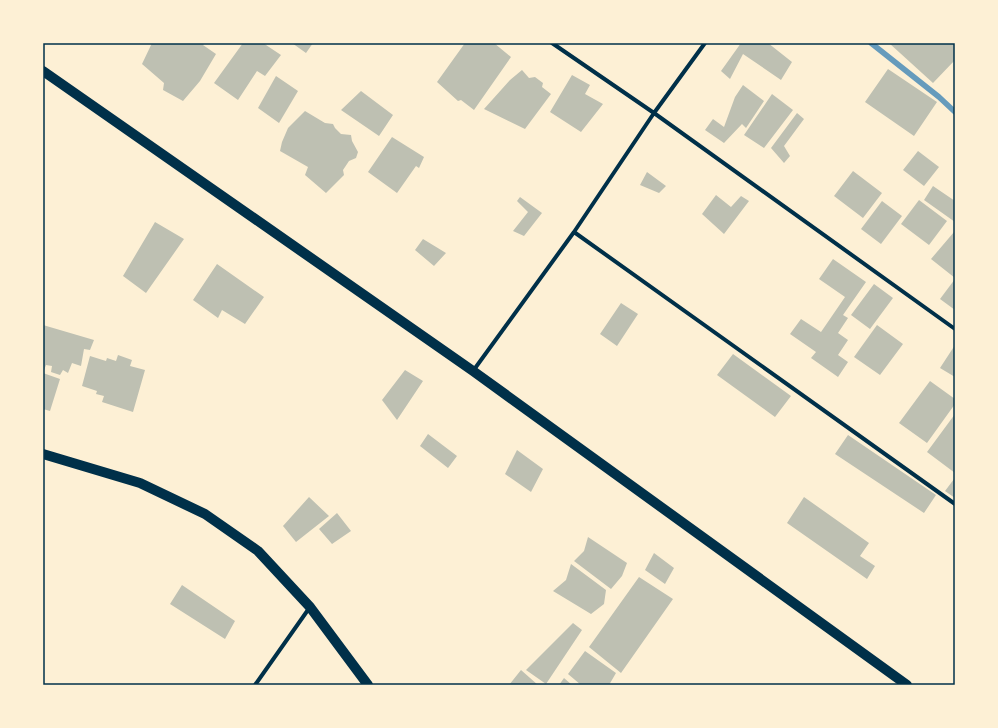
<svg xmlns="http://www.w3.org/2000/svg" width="998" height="728" viewBox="0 0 998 728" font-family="'PT Sans Narrow',sans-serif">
<rect width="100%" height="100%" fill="#fdf0d5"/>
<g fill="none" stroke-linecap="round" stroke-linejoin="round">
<path stroke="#669bbc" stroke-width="5.5" d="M871 43 939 97 955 112"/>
</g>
<path fill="#bec0b2" d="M152 43H205L203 45 216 54 200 81 183 101 163 90 164 83 142 64Z
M243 43H263L281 55 265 76 257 71 238 100 214 83Z
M292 43H313L306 53Z
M465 43H494L511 57 474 110 461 100 458 101 437 82Z
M741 43H768L792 62 781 80 743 54 730 79 721 71Z
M889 43H955V60L933 83Z
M888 69 937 102 914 136 865 102Z
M522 70 529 78 535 77 543 83 542 87 551 94 525 129 484 109 510 80Z
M572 75 590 85 585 94 603 104 581 132 550 112Z
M276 76 298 91 279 123 258 108Z
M743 85 764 101 746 128 742 124 724 143 705 130 713 119 724 127 735 97Z
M361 91 393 115 379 136 341 110Z
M772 94 793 110 764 148 744 135Z
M305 111 325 123 333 124 335 128 341 134 351 135 352 141 358 152 356 158 349 161 343 170 344 175 326 193 305 175 308 167 280 151 282 142 288 128Z
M797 113 804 119 784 146 790 156 784 163 771 148Z
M392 137 424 157 419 168 416 166 397 193 368 172Z
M918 151 939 167 924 186 903 170Z
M853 171 882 193 863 218 834 196Z
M647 172 666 186 659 193 640 185Z
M933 186 955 201V222L924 200Z
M716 195 731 207 741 196 749 201 724 234 702 214Z
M520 197 542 213 524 236 513 231 528 212 517 201Z
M919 200 947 221 929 245 901 224Z
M882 201 902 216 881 244 861 229Z
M155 222 184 239 146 293 123 276Z
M954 232 955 233V278L931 259Z
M423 239 446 253 434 266 415 250Z
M833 259 866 282 843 315 848 318 838 333 848 340 838 355 848 362 838 377 811 358 816 352 790 334 801 319 821 332 845 297 819 279Z
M217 264 264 297 245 324 222 310 218 318 193 300Z
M955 279V310L940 299Z
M874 284 893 298 870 329 851 315Z
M621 303 638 314 617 346 600 334Z
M43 325 94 340 90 350 84 349 81 366 72 363 68 373 63 370 60 375 51 372 52 366 46 365 44 370H43Z
M877 325 903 344 880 375 854 357Z
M955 345V377L940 368Z
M733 354 791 396 775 417 717 375Z
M118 355 132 360 130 366 145 370 133 412 102 402 104 396 96 394 97 391 82 386 90 356 106 361 107 358 116 361Z
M405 370 423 381 397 420 382 400Z
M43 373 60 379 50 411 43 409Z
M930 381 955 399V404L927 443 899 423Z
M955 414V473L927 452Z
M428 434 457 456 448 468 420 446Z
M848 435 936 495 924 513 835 454Z
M517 450 543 469 531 492 505 474Z
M954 479 955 480V498L945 491Z
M309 497 329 516 296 542 283 526Z
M804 497 869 543 860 556 875 566 867 579 787 523Z
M337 513 351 531 332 544 319 529Z
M588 537 627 563 622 576 611 589 574 561 584 551Z
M654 553 674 568 665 584 645 570Z
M571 564 606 590 604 604 591 614 553 591 566 580Z
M639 577 673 599 621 673 589 647Z
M182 585 235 621 225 639 170 604Z
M573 623 582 630 546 684 526 670Z
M585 651 616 673 609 685H581L568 674Z
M521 670 538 685H509Z
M564 678 572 685H559Z"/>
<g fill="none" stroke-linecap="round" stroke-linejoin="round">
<path stroke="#003049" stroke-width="4" d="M552 43 654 113 955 329
M574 232 955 504
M473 371 574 232 654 113 705 43
M255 685 310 607"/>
<path stroke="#003049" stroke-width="10" d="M43 71 473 371 907 685
M43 454 140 483 205 514 258 551 310 607 368 685"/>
</g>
<rect width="998" height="728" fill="none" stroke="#fdf0d5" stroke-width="88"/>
<rect x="44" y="44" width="910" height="640" fill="none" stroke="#003049" stroke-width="1.5"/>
</svg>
